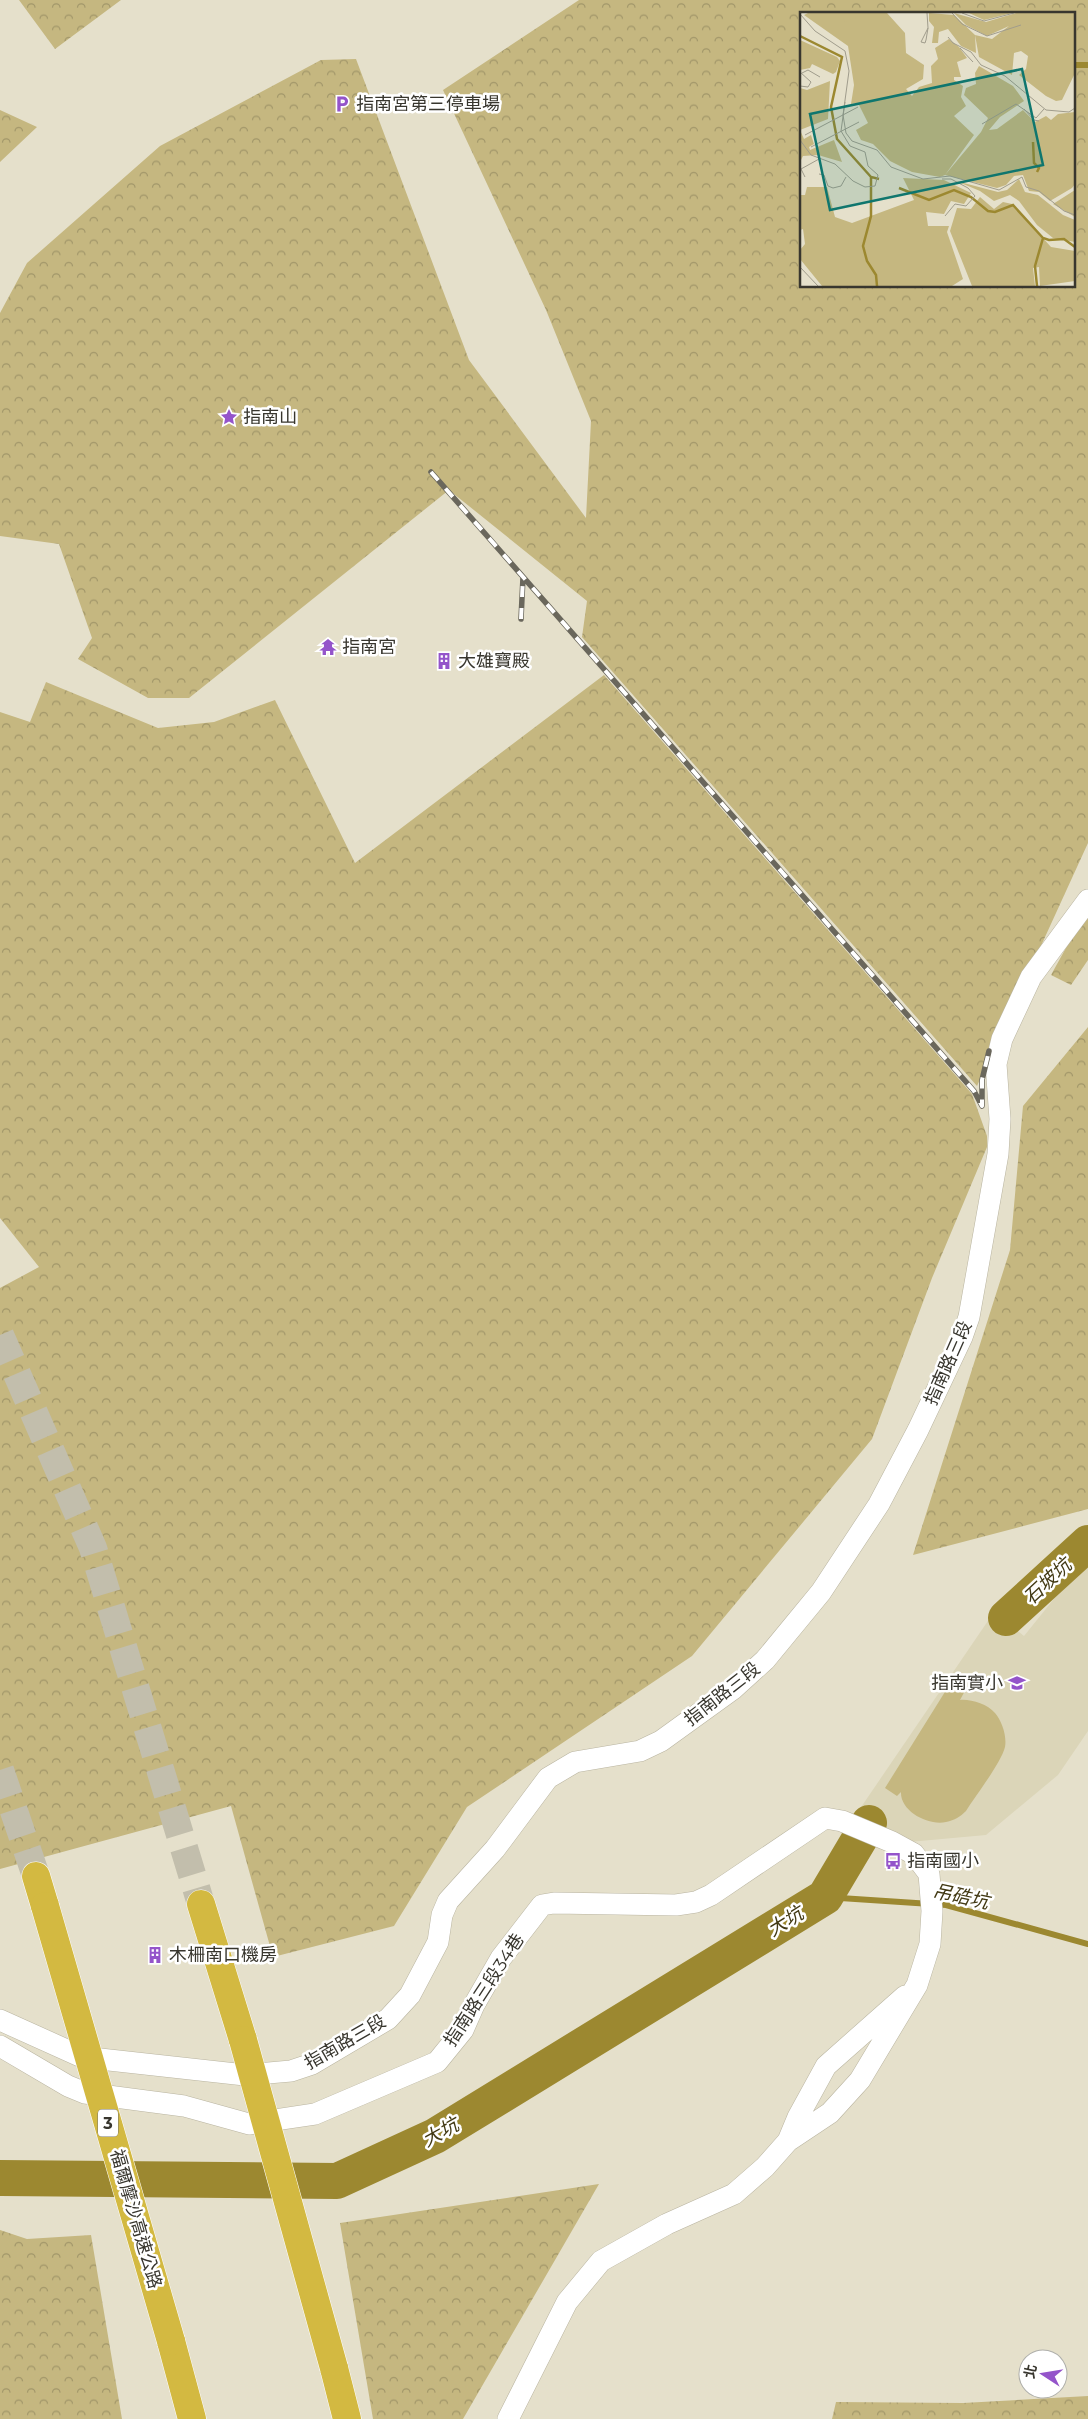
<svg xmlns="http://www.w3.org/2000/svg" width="1088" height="2419" viewBox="0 0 1088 2419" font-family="Montserrat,'Noto Sans TC',sans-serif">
<defs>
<pattern id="forest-crowns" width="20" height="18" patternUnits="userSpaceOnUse" patternTransform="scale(1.25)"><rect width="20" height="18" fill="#c5b780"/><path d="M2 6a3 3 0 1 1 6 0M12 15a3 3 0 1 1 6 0" fill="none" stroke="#a19669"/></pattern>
</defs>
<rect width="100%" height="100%" fill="#e5e0cb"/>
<path fill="#dbd5b8" d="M1088 1562V1731L1058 1775 986 1835 909 1842 855 1816 994 1612 1024 1636 1070 1579Z"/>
<path fill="#c5b780" d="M953 1679 967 1687 960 1700C971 1699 987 1704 995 1713 1002 1721 1007 1736 1005 1747 1001 1763 976 1795 966 1811 960 1817 955 1820 946 1822 928 1826 900 1811 901 1792L897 1796 885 1788Z"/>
<path fill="url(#forest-crowns)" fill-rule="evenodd" d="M19 0H121L55 49Z
M579 0H1088V843L977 1086 582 637 587 601 449 490 189 698H148L78 659 92 638 59 544 0 536V313L27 263 160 146 321 60 356 59 469 360 586 518 591 421 546 310 443 90ZM802 14H1074V286H802Z
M0 110 37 127 0 162Z
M604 675 972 1094 987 1136V1147L932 1278 872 1439 692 1656 467 1807 394 1926 273 1957 231 1806 0 1869V1288L39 1267 0 1218V712L30 722 46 682 158 728 214 722 275 700 355 863Z
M1088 908V960L1071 985 1051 975Z
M1088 1027V1509L913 1555 1010 1250 1023 1106Z
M599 2184 463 2419H373L340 2223Z
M0 2230 27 2239 91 2235 122 2419H0Z
M1088 2396V2419H832L836 2402 963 2403Z"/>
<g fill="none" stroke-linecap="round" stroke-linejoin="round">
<path stroke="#9c8830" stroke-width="6" d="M1074 65H1088
M825 1897 946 1905 1088 1944"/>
<path stroke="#9c8830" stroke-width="36" d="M1006 1618 1088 1543
M0 2178 337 2181 435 2136 825 1897 869 1823"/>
<path stroke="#c2beac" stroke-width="28" stroke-dasharray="28 14" stroke-linecap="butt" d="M0 1335 93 1548 201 1904
M0 1770 36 1876"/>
<g stroke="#b9b4a0" stroke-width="22">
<path id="minor" d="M0 2020 82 2057 245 2075 291 2071 312 2064 388 2019 410 1995 438 1942 442 1915 448 1901 495 1849 548 1778 575 1762 640 1751 661 1741 733 1689 765 1660 821 1592 879 1504 918 1430 962 1337 969 1317 998 1154 1000 1119 996 1064 1002 1039 1031 977 1088 900
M0 2046 68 2086 85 2093 184 2106 249 2124 315 2114 437 2062 463 2030 474 2005 501 1958 542 1905 554 1903 676 1905 696 1902 711 1895 825 1818 842 1821 892 1842 914 1854 929 1874 932 1911 930 1944 917 1985 860 2080 830 2113 788 2141 765 2167 734 2194 667 2224 601 2261 567 2302 508 2419
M788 2141 798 2117 826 2066 905 1996"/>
</g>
<g stroke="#fff" stroke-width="29">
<path id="highway" d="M36 1876 45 1906
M201 1904 243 2040
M171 2341 192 2419
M334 2368 347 2419"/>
</g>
<use href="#minor" stroke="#fff" stroke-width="21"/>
<use href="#highway" stroke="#d3b941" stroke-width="28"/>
<g stroke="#6a675c" stroke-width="5.5">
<path id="rail" d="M431 472 974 1091 982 1106V1080L989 1051
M521 619 523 577"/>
</g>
<use href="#rail" stroke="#fff" stroke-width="4" stroke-dasharray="11" stroke-linecap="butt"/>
<g stroke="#fff" stroke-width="29" stroke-linecap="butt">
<path id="highway-bridge" d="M45 1906 171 2341
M243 2040 334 2368"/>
</g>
<use href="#highway-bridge" stroke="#d3b941" stroke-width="28"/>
</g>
<defs>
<g id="parking-bare" transform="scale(1.35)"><path d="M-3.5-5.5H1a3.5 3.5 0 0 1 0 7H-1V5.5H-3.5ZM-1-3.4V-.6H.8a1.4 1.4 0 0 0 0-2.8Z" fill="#9454ca" stroke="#fff" stroke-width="2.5" paint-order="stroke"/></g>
<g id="sight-bare" transform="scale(1.35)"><path d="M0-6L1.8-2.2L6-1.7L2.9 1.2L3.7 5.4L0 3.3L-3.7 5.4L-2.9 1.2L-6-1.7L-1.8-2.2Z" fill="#9454ca" stroke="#fff" stroke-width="2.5" paint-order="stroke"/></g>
<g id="temple-bare" transform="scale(1.35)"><path d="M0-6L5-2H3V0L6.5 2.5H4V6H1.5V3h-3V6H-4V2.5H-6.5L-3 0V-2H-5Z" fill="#9454ca" stroke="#fff" stroke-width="2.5" paint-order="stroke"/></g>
<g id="building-bare" transform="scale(1.35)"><path d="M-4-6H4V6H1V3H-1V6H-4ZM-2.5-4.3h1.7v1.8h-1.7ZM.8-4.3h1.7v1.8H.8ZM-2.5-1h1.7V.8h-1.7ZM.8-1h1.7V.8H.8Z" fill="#9454ca" stroke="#fff" stroke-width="2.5" paint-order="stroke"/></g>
<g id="school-bare" transform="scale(1.35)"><path d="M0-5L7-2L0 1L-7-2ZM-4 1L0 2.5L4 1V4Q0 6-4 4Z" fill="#9454ca" stroke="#fff" stroke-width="2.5" paint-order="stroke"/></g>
<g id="bus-bare" transform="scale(1.35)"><path d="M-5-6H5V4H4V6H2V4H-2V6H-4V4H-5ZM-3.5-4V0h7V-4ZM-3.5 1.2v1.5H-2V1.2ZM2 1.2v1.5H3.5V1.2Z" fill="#9454ca" stroke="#fff" stroke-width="2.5" paint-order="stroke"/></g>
</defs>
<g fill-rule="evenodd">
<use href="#parking-bare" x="342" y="104"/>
<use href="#sight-bare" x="229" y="417"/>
<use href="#temple-bare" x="328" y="647"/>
<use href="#building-bare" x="444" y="661"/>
<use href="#school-bare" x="1017" y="1683"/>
<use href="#bus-bare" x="893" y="1861"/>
<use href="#building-bare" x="155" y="1955"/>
</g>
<g text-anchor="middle" stroke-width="5" stroke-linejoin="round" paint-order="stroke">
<rect fill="#fff" stroke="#74726d" stroke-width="1" x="98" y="2109.5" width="20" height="27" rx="4"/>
<g font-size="16" font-weight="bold" fill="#38362e">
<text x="108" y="2129">3</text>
</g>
<g font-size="18" fill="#38362e" stroke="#fff" text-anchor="start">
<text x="356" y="110">指南宮第三停車場</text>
<text x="243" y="423">指南山</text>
<text x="342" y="653">指南宮</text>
<text x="458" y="667">大雄寶殿</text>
<text x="1003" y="1689" text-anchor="end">指南實小</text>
<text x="907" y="1867">指南國小</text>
<text x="169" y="1961">木柵南口機房</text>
</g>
<g font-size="18" fill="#38362e" stroke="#fff">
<text transform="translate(948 1363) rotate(-66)" y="6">指南路三段</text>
<text transform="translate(722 1694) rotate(-38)" y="6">指南路三段</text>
<text transform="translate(484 1990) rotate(-57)" y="6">指南路三段34巷</text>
<text transform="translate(345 2042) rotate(-30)" y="6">指南路三段</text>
<text transform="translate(136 2219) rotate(74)" y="6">福爾摩沙高速公路</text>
</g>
<g font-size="19" font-style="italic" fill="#423914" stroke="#fff">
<text transform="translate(1047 1581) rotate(-43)" y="7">石坡坑</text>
<text transform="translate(961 1896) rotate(12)" y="7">吊硞坑</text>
<text transform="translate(785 1921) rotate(-32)" y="7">大坑</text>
<text transform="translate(440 2132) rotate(-29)" y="7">大坑</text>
</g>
</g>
<g transform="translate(800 12)">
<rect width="275" height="275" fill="#e5e0cb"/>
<path d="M8 1H87L105 21 106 41 124 53 123 67 106 77 112 84 119 75 132 71 131 54 138 47 135 36 149 27 159 35 167 46 157 50 161 65H154V68L163 74 161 85 166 94 154 104 174 123 145 163 140 165 112 160 90 149 73 132 61 128 56 118 68 111 58 91 51 92 54 73 48 34 4 3ZM129 1 154 3 175 23 176 41 161 34 148 17 139 20 138 31H132L134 15 129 9ZM154 1 186 10 216 1H275V61L262 88 256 89 246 84 219 63 226 57 228 44 221 39 214 41 212 63 179 45 175 23 192 27 209 14 187 24 166 13ZM169 1H212L184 8ZM0 28 37 45 40 49 36 60 33 62 12 52 10 56 0 58ZM179 54 213 74 224 89 200 105 189 118 197 117 223 98 235 110 246 104 251 108 258 102 275 100V172L272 176 250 189 239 180 229 179 223 163 214 164 206 173 197 176 145 163 181 120 188 106 164 83 166 76 176 72 175 61ZM30 69 28 107 0 118 4 127 11 123 14 132 9 135 10 138 34 128 42 150 18 143 3 144 0 150V76L7 78ZM103 166 144 168 171 181 164 192 151 189 144 202 126 200 128 214H149L147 220 163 267 152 274H22L0 247V238L5 232 3 217 0 218V183H5L7 175H27L35 205 52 211 114 188ZM219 167 225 180 238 183 263 203 275 208V230L253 226 237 213 219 189 210 183 194 189 180 179 156 169 198 180 207 178ZM275 178V205L253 192ZM180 185 194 197 203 190 212 192 251 235 275 239V269L240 274 239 255 233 256 235 274H172L150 219 157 196 171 197Z" fill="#c5b780"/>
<path d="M41 1H68L45 10Z" fill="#c5b780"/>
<path fill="none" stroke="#9c8830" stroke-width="2.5" d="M0 24 42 45 31 95 37 127 71 165 79 167M233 130 234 151 239 156 237 160M71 165V204L63 234 67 249 76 263 77 274M99 176 129 188 154 178 171 185 188 199 195 200 213 193 243 226 249 228 264 227 275 235M237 274 235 254 243 226"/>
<path fill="none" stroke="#a09c8c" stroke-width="1" d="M127 1 128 16 126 28 125 31 121 30 128 16M152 1 162 12 187 24 221 13M162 1 184 9 214 1M0 2 15 19 45 39 49 59 43 103 46 121 52 129 77 138 91 155 123 167 150 164 199 178 222 165 226 175 239 179 264 199 275 203M148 25 153 31 171 40 181 53 205 64 246 98 269 100 275 96M160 36 173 50M0 60 11 70 8 75 0 74M2 61 8 58 20 65M224 97 234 108 239 109M182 112 216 92 236 106 244 97M5 123 58 95M0 128 11 143 35 152 53 169 65 175 75 174 78 163 68 154 65 140 50 134 41 119 45 90M11 135 59 110M19 162 24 163 28 174 33 176 41 174 46 165M5 165 1 157 19 147M142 167H151L168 176 175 184 166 194 155 192 145 204M0 255 18 274"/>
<path fill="#0f766e" fill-opacity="0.15" stroke="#0f766e" stroke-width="2.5" d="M222 57 243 153 30 198 10 102Z"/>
<rect width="275" height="275" fill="none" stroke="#38362e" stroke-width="2.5"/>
</g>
<g transform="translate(1043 2374) rotate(282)"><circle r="24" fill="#ffffff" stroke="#afafab"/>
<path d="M0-4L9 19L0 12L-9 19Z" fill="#9454ca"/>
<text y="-8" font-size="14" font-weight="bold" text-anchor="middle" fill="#38362e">北</text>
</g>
</svg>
